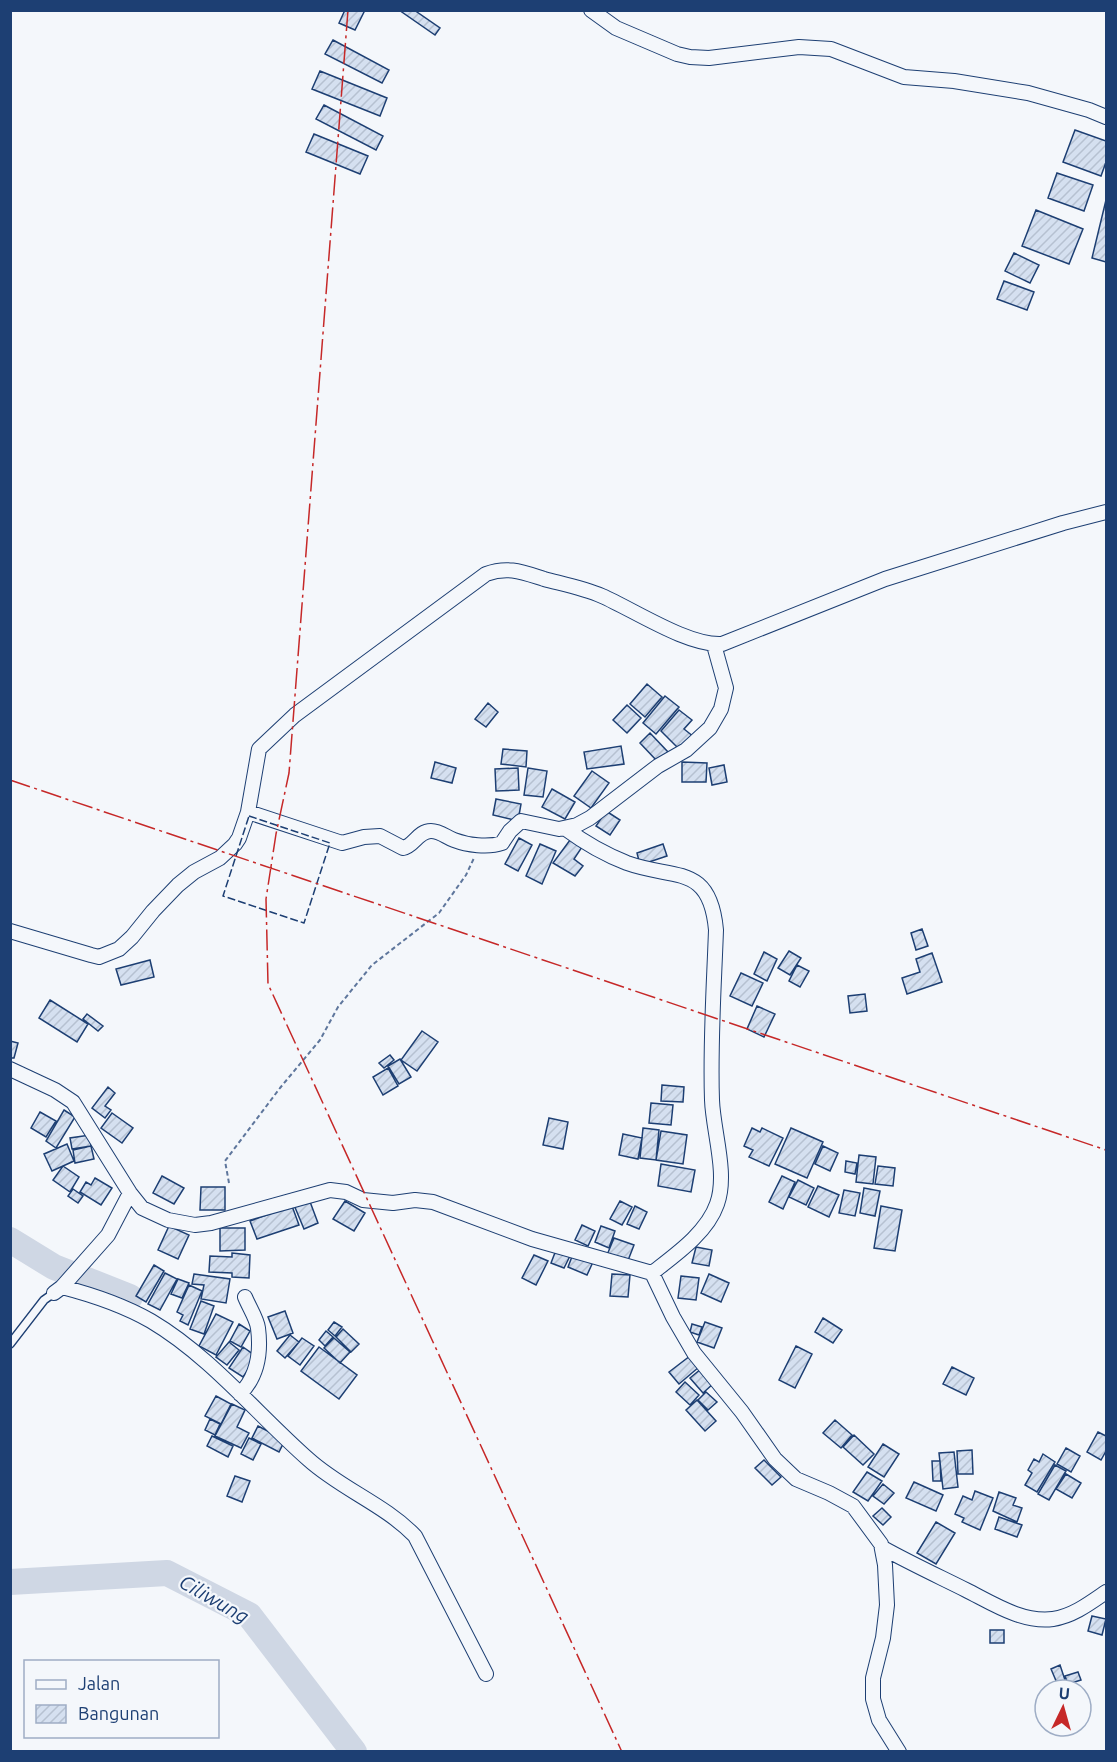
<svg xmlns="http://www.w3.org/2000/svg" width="1117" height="1762" viewBox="0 0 1117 1762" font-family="Ubuntu,sans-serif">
<defs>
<pattern id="building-hatch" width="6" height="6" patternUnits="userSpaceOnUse" patternTransform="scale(1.5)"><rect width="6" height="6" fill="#d5e0f0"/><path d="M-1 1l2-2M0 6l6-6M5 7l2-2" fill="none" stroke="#b6c1d1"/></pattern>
</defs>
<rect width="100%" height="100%" fill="#f4f7fb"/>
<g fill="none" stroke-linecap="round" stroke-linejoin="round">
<path stroke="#cfd7e4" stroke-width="26" d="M10 1240 54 1267 130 1297
M10 1582 167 1573 249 1615 354 1752"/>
</g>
<path fill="url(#building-hatch)" stroke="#1d3f73" stroke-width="1.5" d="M345 10H365L355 30 339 23Z
M399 10H414L440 28 435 35Z
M333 40 389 70 382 83 325 54Z
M320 71 387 98 380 116 312 89Z
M324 105 383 136 376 150 316 119Z
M1075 130 1106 141V162L1101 176 1063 162Z
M314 134 368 156 360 174 306 152Z
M1057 173 1093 185 1084 211 1048 198Z
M1106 200V262L1092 258Z
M1036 210 1083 229 1069 264 1022 246Z
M1014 253 1039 265 1030 283 1005 271Z
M1004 281 1034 292 1027 310 997 299Z
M647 684 662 697 645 717 630 704Z
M665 696 679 707 656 734 643 723Z
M488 703 498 712 486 727 475 719Z
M627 705 641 718 627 733 613 720Z
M679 710 692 720 684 729 694 737 681 751 661 731Z
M650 733 668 752 657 761 640 743Z
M621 746 624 764 587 769 584 752Z
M503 749 527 751 526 767 501 764Z
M435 762 456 768 452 783 431 778Z
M682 762 707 763 706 782H682Z
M724 765 727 782 712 785 709 768Z
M518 768 519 790 496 791 495 769Z
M528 768 547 771 543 797 524 795Z
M592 771 609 783 591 808 574 796Z
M552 789 575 802 565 819 542 807Z
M496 799 521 804 518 821 493 815Z
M606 811 620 820 610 835 596 826Z
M573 836 584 844 574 859 583 866 575 876 553 863Z
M519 838 532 845 518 871 505 864Z
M540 844 556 851 542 884 526 876Z
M663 844 667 856 640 865 637 853Z
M922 929 928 946 916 950 911 933Z
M789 951 801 958 790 975 778 968Z
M764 952 777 959 767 981 754 974Z
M932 953 942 982 907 994 902 978 920 972 916 959Z
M150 960 154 977 121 985 116 969Z
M797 965 809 971 800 987 789 981Z
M741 973 763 983 752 1006 730 996Z
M865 994 867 1011 850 1013 848 996Z
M50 1000 88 1024 77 1042 39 1018Z
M757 1006 775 1014 764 1037 747 1029Z
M87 1014 103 1026 98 1031 83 1019Z
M422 1031 438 1042 417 1071 401 1060Z
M10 1041 18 1043 14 1058H10Z
M390 1055 394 1060 384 1068 379 1063Z
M400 1059 411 1077 399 1084 388 1066Z
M388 1068 398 1086 383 1095 373 1077Z
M662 1085 684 1087 683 1102 661 1101Z
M108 1087 115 1093 105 1106 111 1110 105 1118 92 1108Z
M651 1103 673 1105 671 1125 649 1123Z
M64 1110 75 1117 56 1148 46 1141Z
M40 1112 56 1121 46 1137 31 1128Z
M112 1113 133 1128 122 1143 101 1128Z
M549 1118 568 1122 563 1149 543 1145Z
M643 1128 659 1130 656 1160 640 1158Z
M752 1128 760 1132 762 1128 783 1138 769 1166 749 1157 753 1150 744 1146Z
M791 1128 823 1142 807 1178 775 1164Z
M661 1131 687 1135 683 1164 656 1160Z
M623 1134 642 1138 638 1159 619 1155Z
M90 1135 91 1146 72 1149 70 1138Z
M67 1144 74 1161 52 1171 44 1154Z
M91 1146 94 1159 75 1163 73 1150Z
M823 1146 838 1153 830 1171 815 1164Z
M859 1155 876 1157 873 1184 856 1182Z
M846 1161 857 1163 855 1174 845 1172Z
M661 1164 695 1170 691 1192 658 1186Z
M63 1166 79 1177 70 1192 53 1180Z
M878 1166 895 1168 893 1186 875 1184Z
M162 1176 184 1188 174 1204 153 1193Z
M782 1176 795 1182 783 1209 769 1202Z
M95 1178 112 1188 101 1205 80 1192 86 1182 91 1185Z
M798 1180 814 1188 806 1205 789 1197Z
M818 1186 839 1195 829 1217 808 1207Z
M201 1187H225V1210H200Z
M864 1188 880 1191 875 1216 860 1213Z
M73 1189 83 1196 78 1203 68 1196Z
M844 1190 860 1193 855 1216 839 1213Z
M309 1199 318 1223 304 1229 294 1205Z
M345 1201 365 1213 354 1231 333 1219Z
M620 1201 632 1207 622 1225 610 1219Z
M292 1206 299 1225 257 1239 250 1221Z
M635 1206 647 1212 639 1229 627 1224Z
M881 1206 902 1210 895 1251 874 1248Z
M582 1225 595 1231 588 1246 575 1240Z
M169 1226 189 1235 178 1259 158 1250Z
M601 1226 615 1231 609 1248 595 1242Z
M220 1228H245V1250L220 1251Z
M614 1238 634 1245 627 1263 607 1255Z
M696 1247 712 1250 709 1266 692 1263Z
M556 1250 570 1256 564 1268 551 1263Z
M232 1253 250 1255 249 1278 232 1277V1273L209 1272 210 1256 232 1257Z
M573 1254 593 1262 587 1275 568 1267Z
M534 1255 548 1261 536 1285 522 1278Z
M154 1265 164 1271 146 1302 136 1296Z
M165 1273 177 1279 160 1310 148 1304Z
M194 1274 230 1279 226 1303 201 1299 204 1285 192 1284Z
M612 1274 630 1275 628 1297 610 1296Z
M709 1274 729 1283 721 1302 701 1293Z
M681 1276 699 1278 696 1300 678 1298Z
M178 1279 189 1283 182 1298 171 1294Z
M189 1285 202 1291 188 1325 180 1321 183 1315 177 1312Z
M201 1301 214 1306 204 1334 190 1329Z
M285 1311 293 1333 277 1339 268 1317Z
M216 1314 233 1322 216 1355 199 1346Z
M823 1318 842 1330 833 1343 815 1332Z
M334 1322 342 1327 335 1336 328 1330Z
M705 1322 722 1328 714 1348 697 1342Z
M239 1324 250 1331 241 1347 230 1341Z
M692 1324 702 1327 699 1335 690 1332Z
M343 1329 359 1344 351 1352 336 1337Z
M326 1331 333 1337 325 1346 319 1340Z
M290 1335 299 1342 285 1358 277 1351Z
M302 1338 314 1346 300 1365 288 1356Z
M334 1338 350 1352 340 1363 324 1348Z
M229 1342 239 1350 227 1365 216 1357Z
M796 1346 812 1354 795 1388 779 1380Z
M243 1347 257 1357 243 1377 229 1368Z
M319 1347 357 1375 339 1399 301 1371Z
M690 1356 699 1367 679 1384 669 1372Z
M952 1367 974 1378 966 1395 943 1384Z
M701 1369 714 1383 703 1393 690 1378Z
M685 1382 699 1395 690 1405 676 1392Z
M706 1392 717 1402 708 1410 698 1400Z
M216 1396 231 1404 221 1424 205 1416Z
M697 1400 716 1421 705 1431 686 1410Z
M232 1404 245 1410 237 1427 249 1433 241 1448 215 1436Z
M210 1419 220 1424 215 1435 205 1430Z
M835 1420 852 1435 841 1448 823 1433Z
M258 1426 285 1440 279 1452 252 1438Z
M1098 1432 1106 1436V1451L1101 1460 1087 1452Z
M854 1435 874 1454 863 1465 843 1447Z
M212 1436 233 1446 228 1457 207 1446Z
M249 1438 261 1444 253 1460 241 1454Z
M883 1444 899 1454 884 1477 868 1467Z
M1066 1448 1080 1456 1071 1472 1057 1464Z
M972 1450 973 1474H958L957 1451Z
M954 1452 958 1487 943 1489 939 1453Z
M1043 1454 1055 1462 1037 1492 1025 1485 1032 1473 1028 1470 1034 1459 1039 1462Z
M764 1460 781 1477 772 1485 755 1468Z
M932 1461H940L941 1481H933Z
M1055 1465 1066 1471 1049 1500 1038 1494Z
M867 1472 882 1481 868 1501 853 1492Z
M1066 1474 1081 1483 1072 1498 1056 1489Z
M235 1476 250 1481 242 1502 227 1496Z
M914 1482 943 1495 936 1511 906 1498Z
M883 1484 894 1493 884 1504 873 1496Z
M975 1491 993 1498 980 1530 962 1522 964 1518 955 1514 963 1496 972 1500Z
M999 1492 1016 1498 1013 1505 1022 1508 1017 1522 993 1511Z
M882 1508 891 1517 883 1525 873 1516Z
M999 1517 1022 1525 1017 1537 995 1529Z
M936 1522 955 1533 936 1564 917 1553Z
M1092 1616 1106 1619 1102 1635 1088 1631Z
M990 1630H1004V1643H990Z
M1060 1665 1065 1680 1057 1683 1051 1669Z
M1078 1672 1081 1680 1068 1684 1065 1676Z"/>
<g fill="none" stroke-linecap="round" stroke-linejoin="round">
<g stroke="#1d3f73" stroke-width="10">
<path id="service" d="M10 1344 44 1300 54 1293"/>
</g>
<g stroke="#1d3f73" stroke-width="16">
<path id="minor" d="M591 10 616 28 677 54 690 57 709 58 799 47 831 49 904 77 954 81 1028 93 1089 110 1106 117
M248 812 342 843 364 837 380 836 403 848C414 846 418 831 431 831 440 831 446 837 454 840 467 845 488 848 502 843L510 831 521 821 559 829 577 825 590 818 658 766 686 750 710 728 721 709 726 688 714 645
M566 829C585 843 604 854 627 863 674 880 710 863 716 930 714 986 710 1043 712 1100 713 1131 728 1174 717 1204 707 1233 675 1255 652 1273
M10 931 91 955 99 957 119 949 132 937 153 911 178 885 194 872 220 858 235 844 239 838 248 812 259 749 295 715 486 574C508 566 522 572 544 579 563 584 584 588 602 596 634 610 688 646 722 644L885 579 1063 523 1106 512
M10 1069 55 1090 73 1102 130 1193 142 1208 168 1220 195 1225 211 1223 330 1190 346 1192 363 1200 393 1203 415 1200 433 1202 532 1239 652 1273 673 1317 694 1353 742 1412 775 1459 796 1479 829 1493 853 1506 881 1544 885 1565 887 1605 883 1638 873 1678V1699L879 1720 899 1752
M62 1287 108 1235 130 1193
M54 1293 62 1287C93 1295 123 1305 151 1321 210 1356 257 1414 308 1459 341 1489 384 1504 415 1536L486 1674
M240 1394C258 1376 261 1351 258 1328 257 1319 249 1307 245 1297
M883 1548C910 1563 938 1576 966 1590 992 1603 1022 1623 1053 1619 1073 1616 1090 1603 1106 1592"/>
</g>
<path stroke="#5e769c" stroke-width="2" stroke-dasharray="4.5 3" stroke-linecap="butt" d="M229 1183 225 1161 280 1088 320 1040 338 1007 372 965 439 913 466 875 474 858"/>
<use href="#service" stroke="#f4f7fb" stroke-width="7"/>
<use href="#minor" stroke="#f4f7fb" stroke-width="14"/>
<path stroke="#1d3f73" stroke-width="1.5" stroke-dasharray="8 3" stroke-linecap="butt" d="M249 816 330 843 304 923 223 896Z"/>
<path stroke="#c62828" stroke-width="1.5" stroke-dasharray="21 4.5 3 4.5" stroke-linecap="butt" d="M348 10 289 773 276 834 266 899 268 984 622 1752
M10 780 1106 1150"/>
</g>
<g text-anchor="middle" stroke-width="4.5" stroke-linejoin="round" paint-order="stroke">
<g font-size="20" font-style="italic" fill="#1d3f73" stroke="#f4f7fb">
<text transform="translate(214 1599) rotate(30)" y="7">Ciliwung</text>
</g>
</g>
<rect width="1117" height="1762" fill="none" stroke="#1d3f73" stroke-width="24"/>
<rect x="24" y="1660" width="195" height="78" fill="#f4f7fb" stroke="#9eadc5" stroke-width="1.5"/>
<rect x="36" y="1680" width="30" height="9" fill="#f4f7fb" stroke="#9eadc5" stroke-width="1.5"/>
<text x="78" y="1690" font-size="18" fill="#1d3f73">Jalan</text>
<rect x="36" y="1705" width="30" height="18" fill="url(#building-hatch)" stroke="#9eadc5" stroke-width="1.5"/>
<text x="78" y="1720" font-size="18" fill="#1d3f73">Bangunan</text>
<g transform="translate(1063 1708) rotate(5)"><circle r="28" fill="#f4f7fb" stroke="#9eadc5" stroke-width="1.5"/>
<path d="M0-4.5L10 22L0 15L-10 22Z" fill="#c62828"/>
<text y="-9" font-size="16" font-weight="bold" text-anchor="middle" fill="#1d3f73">U</text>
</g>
</svg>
